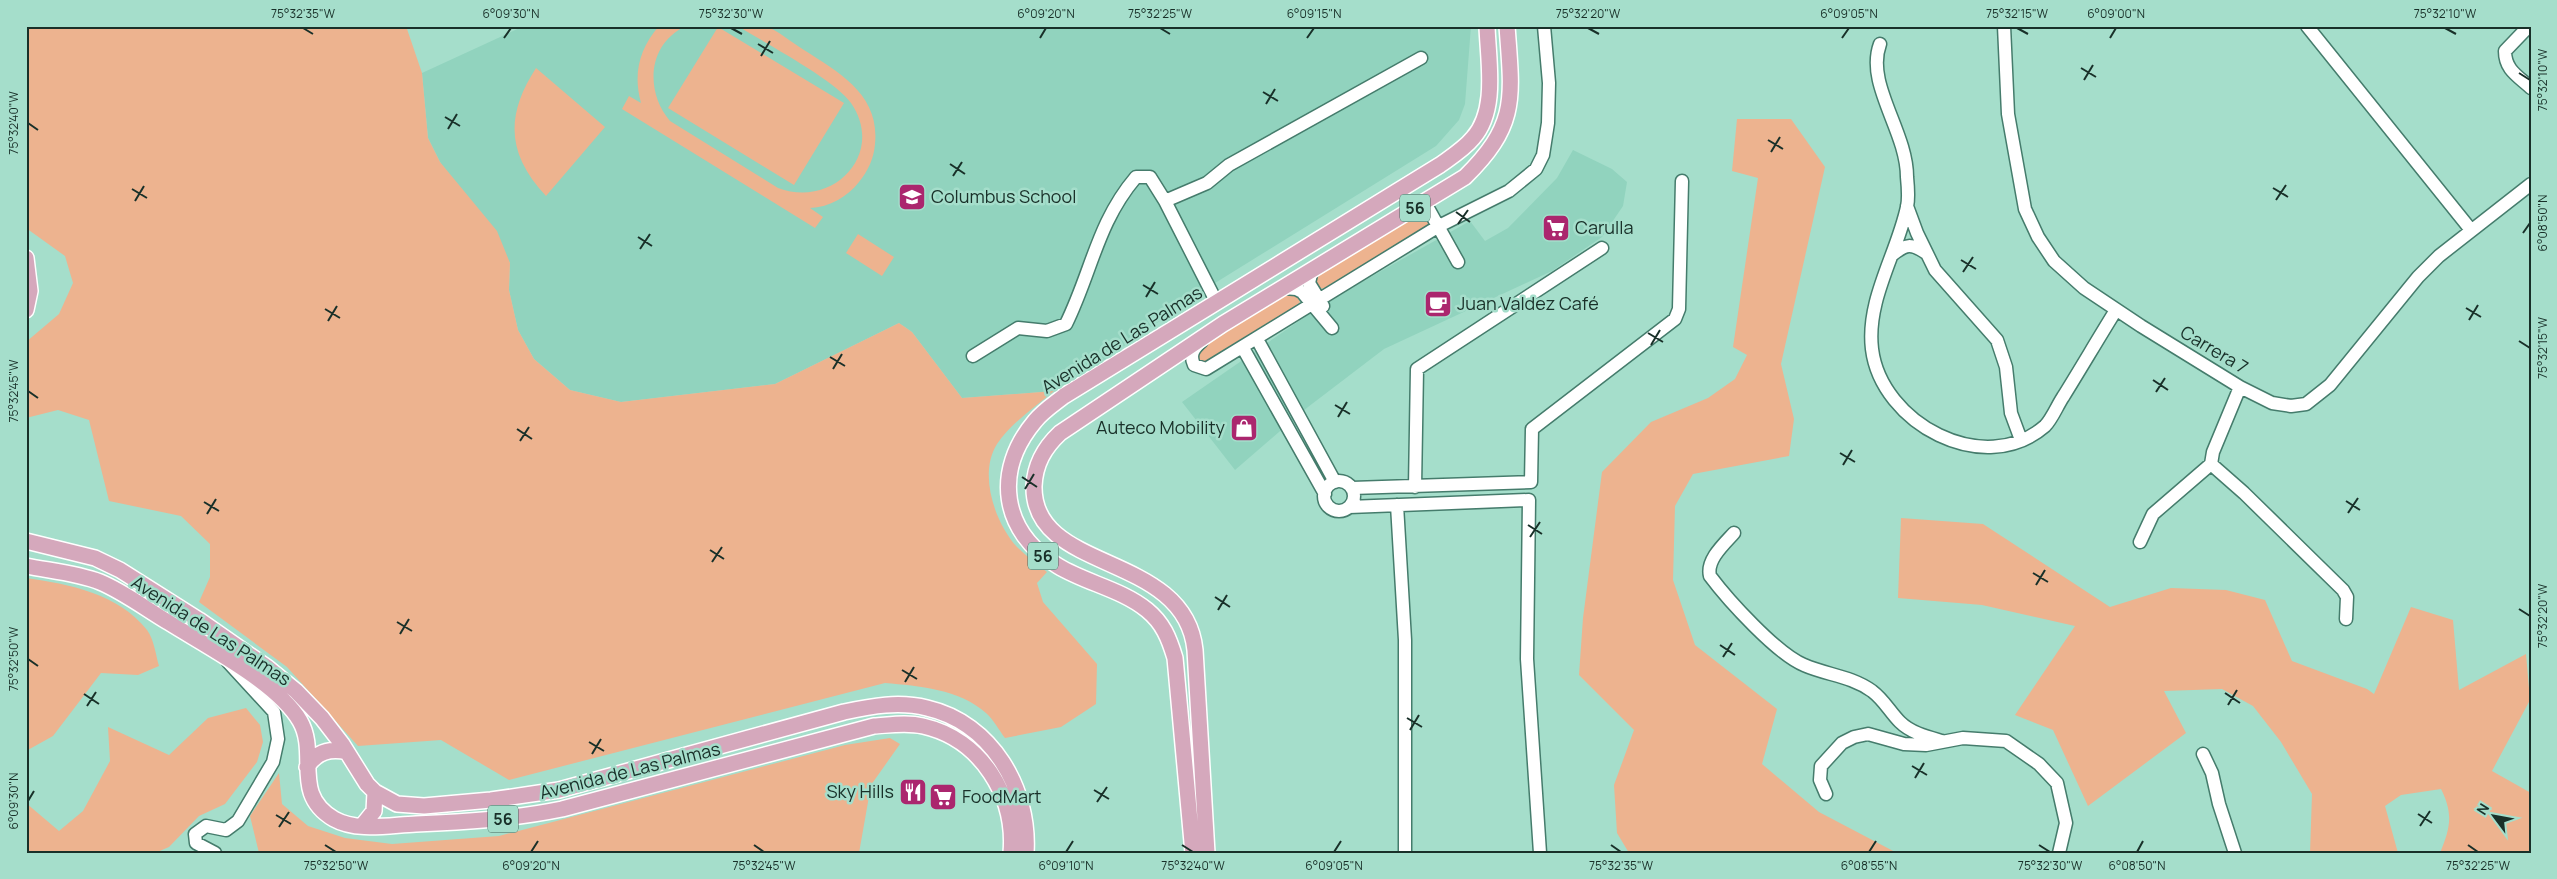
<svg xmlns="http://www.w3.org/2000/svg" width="2557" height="879" viewBox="0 0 2557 879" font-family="Manrope,sans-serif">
<rect width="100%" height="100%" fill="#a5decb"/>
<path fill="#91d3be" d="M524 26H1471L1465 104 1459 120 1436 146 1207 288 1084 374 1054 391 962 398 912 332 899 323 775 384 621 402 570 390 534 359 518 330 509 290 510 263 440 162 428 138 422 73Z
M1573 150 1612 169 1627 182 1623 206 1602 237 1552 271 1384 349 1308 407 1235 470 1182 402 1328 301 1470 221 1485 241 1508 228 1557 178Z"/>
<path fill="#edb38f" d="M26 26H406L422 73 428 138 440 162 497 231 510 263 509 290 518 330 534 359 570 390 621 402 775 384 899 323 912 332 962 398 1054 391C1035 407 1011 423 997 444 978 474 995 523 1017 547 1026 556 1037 564 1047 572L1037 583 1043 602 1097 664 1096 704 1061 727 1005 738C999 730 993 719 986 713 959 689 919 686 885 683L509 780 441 740 358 746 287 667 199 602 210 577V544L181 516 109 501 89 420 58 410 26 418V342L59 314 73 283 65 256 26 228Z
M659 26H686C647 44 645 92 670 121L778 188C833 209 886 154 851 103 834 79 766 44 738 26 746 26 757 24 765 26 778 30 792 43 804 50 840 73 880 95 875 144 874 158 868 171 859 182 847 197 830 207 810 208L823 217 815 228 622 109 629 96 641 103C633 74 639 49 659 26Z
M718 27 844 103 794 185 668 108Z
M536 68 605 127 546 196C507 154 505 116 536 68Z
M1737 119H1791L1825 167 1781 364 1794 419 1789 456 1693 474 1675 506 1673 580 1695 645 1777 709 1762 764 1819 812 1897 853H1629L1617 833 1614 785 1634 730 1579 675 1583 618 1602 472 1651 422 1708 398 1735 379 1747 355 1733 347 1758 178 1732 171Z
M1422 215 1430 221 1426 230 1325 288 1319 289 1314 279 1318 274 1415 216Z
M858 234 894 257 882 276 846 253Z
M1295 293 1300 302 1296 307 1201 365 1195 355 1199 350 1285 294Z
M1901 518 1983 524 2110 607 2171 588 2226 590 2265 600 2292 661 2367 689 2374 694 2411 607 2453 620 2459 690 2526 654 2530 700 2492 771 2531 793V853H2440C2451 827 2453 813 2441 789L2401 795 2385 806 2398 853H2310L2312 794 2281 742 2253 706 2222 689 2164 691 2186 733 2088 806 2053 730 2015 715 2075 626 1982 605 1898 598Z
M26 578C69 584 119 594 147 630 154 639 156 656 159 666L138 675 101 673 53 736 26 751Z
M246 708 260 725 263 742 257 762 225 804 199 816 169 847 155 853H26V803L59 831 83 811 110 761 108 727 169 755 208 718Z
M890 738 900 744 871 785 859 853H259L250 816 279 773 282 804 308 826 345 838 392 844 499 836 845 745Z"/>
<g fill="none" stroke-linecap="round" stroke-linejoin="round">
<g stroke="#457c6c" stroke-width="15">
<path id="minor" d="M2004 26 2008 114 2025 209 2038 237 2054 261 2084 288 2141 326 2240 387 2272 403 2291 406 2306 404 2330 385 2418 277 2439 256 2531 184
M2307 26 2471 230
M2529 26 2505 51C2505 70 2518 76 2531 88
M1880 44C1865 84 1907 131 1907 177 1908 187 1909 198 1907 207 1897 254 1866 300 1872 349 1881 423 1984 479 2045 426 2052 419 2057 406 2063 397 2081 368 2098 339 2116 310
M1907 206 1917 233 1935 270 1997 340 2006 367 2011 413 2021 440
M1410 211 1423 208 1429 210 1458 262
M1892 255C1906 244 1911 243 1926 253
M1312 270 1309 283 1323 306
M1284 288 1296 289 1302 292 1332 328
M1217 303 1165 201 1207 183 1229 165 1421 58
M1257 339 1335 482
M1202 341C1194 348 1189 354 1194 365L1206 369 1439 226 1509 191 1536 169 1543 155 1548 123 1549 83 1544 26
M1243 348 1325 494
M973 356 1018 328 1047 331 1066 324C1092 271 1097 223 1136 177H1150L1165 201
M2211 464 2244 493 2343 590 2347 597 2346 619
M1324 496a15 15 0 1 1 30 0a15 15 0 1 1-30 0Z
M1415 487 1417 369 1602 248
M1352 488 1531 482 1532 429 1675 319 1679 309 1682 181
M1397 505 1405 640V853
M1349 507 1529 500 1527 659 1540 853
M1734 533C1724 544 1706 560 1710 576 1728 600 1777 654 1804 665 1827 675 1851 676 1872 691 1884 700 1890 712 1900 722 1911 733 1928 737 1942 741
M2140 542 2153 514 2211 464 2213 452 2240 387
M2203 754 2212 773 2219 804 2235 853
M1826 794 1820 780 1821 766 1842 743 1854 737 1868 734 1904 744 1926 745 1963 738 2006 741 2039 764 2057 783 2066 823 2059 853
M215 853 196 843 195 834 206 826 226 830 238 821 273 762 278 739 274 712 228 662"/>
</g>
<g stroke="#fff" stroke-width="18">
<path id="major" d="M26 258 30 291 26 310
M26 541 95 558 120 570 199 620 268 668 296 691 322 718 342 744 367 784 375 792 397 804 424 806 491 800 559 790 844 712C872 706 899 701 927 708 992 723 1030 789 1026 853
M26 566C51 571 77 573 100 582 124 592 146 609 168 622 206 646 278 683 300 721 319 754 291 794 334 819 357 832 390 825 416 824 465 822 513 819 562 809L874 726C890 725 907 722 923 726 981 739 1016 796 1011 853
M307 767C316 752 330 748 347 752
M362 826 374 811 375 792
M1193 853 1175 658C1169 638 1163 623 1147 610 1121 589 1086 583 1058 566 1001 532 993 471 1035 421 1043 411 1054 404 1064 396L1440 165C1451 157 1464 149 1473 138 1498 110 1488 61 1487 26
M1207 853 1195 650C1185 551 1032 574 1034 486 1035 464 1044 448 1060 433L1223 324 1465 177C1519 124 1512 97 1507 26"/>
</g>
<use href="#minor" stroke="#fff" stroke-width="12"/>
<use href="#major" stroke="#d5a8bc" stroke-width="15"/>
</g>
<path fill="none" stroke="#193029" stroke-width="2" d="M303 28 313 34M731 28 742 34M1160 28 1170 34M1588 28 1599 34M2017 28 2028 34M2445 28 2456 34M504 38 511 28M1040 38 1046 28M1307 38 1314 28M1842 38 1849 28M2110 38 2116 28M758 44 773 53M761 56 770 41M2081 68 2096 77M2519 73 2530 80M2084 80 2093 65M1263 92 1278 101M1266 104 1275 89M445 117 460 126M28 123 38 130M448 129 457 114M1768 140 1783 149M1771 152 1780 137M950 164 965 174M953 176 962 162M2273 188 2288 197M132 189 147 198M2276 200 2286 185M135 201 144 186M1456 212 1470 222M1458 224 1468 210M2523 233 2530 223M638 237 652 246M640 249 650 234M1961 260 1976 269M1963 272 1973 257M1143 285 1158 294M1146 297 1155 282M2466 308 2481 317M325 309 340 318M2469 320 2478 305M328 321 337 306M1648 333 1663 342M2519 341 2530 348M1651 345 1660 330M830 357 845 366M833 369 842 354M2153 380 2168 390M28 391 38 398M2156 392 2165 378M1335 405 1350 414M1338 417 1347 402M517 429 532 439M520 441 529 427M1840 453 1855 462M1843 465 1852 450M1022 477 1037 487M1025 489 1034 474M2346 501 2360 510M204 502 219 511M2348 513 2358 498M207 514 216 499M1528 525 1542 534M1530 537 1540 522M710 550 724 559M712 562 722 547M2033 573 2048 582M2036 585 2045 570M1215 597 1230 607M2519 609 2530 616M1218 610 1227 595M397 622 412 631M400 634 409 619M1720 645 1735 655M1723 657 1732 643M28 659 38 666M902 670 917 679M905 682 914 667M2225 693 2240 703M84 694 99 704M2228 705 2237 690M87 706 96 692M1407 718 1422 727M1410 730 1419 715M589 742 604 751M592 754 601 739M1912 766 1927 775M1915 778 1924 763M1094 790 1109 799M28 801 34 791M1097 802 1107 787M2418 814 2432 823M276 815 291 824M2420 826 2430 811M279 827 289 812M325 845 336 852M754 845 764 852M1182 845 1193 852M1611 845 1621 852M2039 845 2050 852M2468 845 2478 852M531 852 538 841M1066 852 1073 841M1334 852 1341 841M1869 852 1876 841M2137 852 2143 841"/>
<defs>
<g id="school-square" transform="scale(1.4375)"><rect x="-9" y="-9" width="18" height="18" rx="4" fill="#ab266e" stroke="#a5decb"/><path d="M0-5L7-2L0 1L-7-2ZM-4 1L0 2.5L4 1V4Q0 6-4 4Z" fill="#fff"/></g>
<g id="supermarket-square" transform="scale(1.4375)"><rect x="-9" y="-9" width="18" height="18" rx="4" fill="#ab266e" stroke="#a5decb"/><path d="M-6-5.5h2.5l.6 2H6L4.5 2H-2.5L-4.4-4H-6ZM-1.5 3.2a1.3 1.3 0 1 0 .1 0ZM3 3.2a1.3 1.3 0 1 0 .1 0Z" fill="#fff"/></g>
<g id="cafe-square" transform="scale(1.4375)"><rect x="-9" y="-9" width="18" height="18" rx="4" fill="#ab266e" stroke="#a5decb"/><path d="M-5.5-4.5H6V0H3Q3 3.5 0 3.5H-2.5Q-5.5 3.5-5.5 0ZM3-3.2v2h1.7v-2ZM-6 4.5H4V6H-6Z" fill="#fff"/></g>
<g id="shop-square" transform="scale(1.4375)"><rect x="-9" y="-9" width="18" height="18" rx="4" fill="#ab266e" stroke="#a5decb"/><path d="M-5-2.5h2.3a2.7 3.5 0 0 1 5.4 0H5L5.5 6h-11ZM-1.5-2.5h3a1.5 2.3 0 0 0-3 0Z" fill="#fff"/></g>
<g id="restaurant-square" transform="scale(1.4375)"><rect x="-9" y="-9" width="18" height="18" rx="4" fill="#ab266e" stroke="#a5decb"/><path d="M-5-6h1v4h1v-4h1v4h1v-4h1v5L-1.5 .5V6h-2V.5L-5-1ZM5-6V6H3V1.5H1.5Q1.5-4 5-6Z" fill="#fff"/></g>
</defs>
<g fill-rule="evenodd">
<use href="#school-square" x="912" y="197"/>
<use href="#supermarket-square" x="1556" y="228"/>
<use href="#cafe-square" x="1438" y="304"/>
<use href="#shop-square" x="1244" y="428"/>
<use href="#restaurant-square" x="913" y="792"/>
<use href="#supermarket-square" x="943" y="797"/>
</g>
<g text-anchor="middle" stroke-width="5" stroke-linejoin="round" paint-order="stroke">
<g fill="#a5decb" stroke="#43645a" stroke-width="1">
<rect x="1400" y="194.5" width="30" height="27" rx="4"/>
<rect x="1028" y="542.5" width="30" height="27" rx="4"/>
<rect x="488" y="805.5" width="30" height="27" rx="4"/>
</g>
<g font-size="16" font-weight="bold" fill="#193029">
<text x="1415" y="214">56</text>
<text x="1043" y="562">56</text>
<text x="503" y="825">56</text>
</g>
<g font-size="18" fill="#193029" stroke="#a5decb" text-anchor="start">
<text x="931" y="203">Columbus School</text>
<text x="1575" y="234">Carulla</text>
<text x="1457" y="310">Juan Valdez Café</text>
<text x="1225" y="434" text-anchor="end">Auteco Mobility</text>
<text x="894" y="798" text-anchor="end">Sky Hills</text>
<text x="962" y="803">FoodMart</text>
</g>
<g font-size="18" fill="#193029" stroke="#a5decb">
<text transform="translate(1122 340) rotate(-32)" y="6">Avenida de Las Palmas</text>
<text transform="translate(2214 350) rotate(31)" y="6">Carrera 7</text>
<text transform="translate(211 631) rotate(33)" y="6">Avenida de Las Palmas</text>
<text transform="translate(630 771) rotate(-14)" y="6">Avenida de Las Palmas</text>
</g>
</g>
<rect width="2557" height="879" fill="none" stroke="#a5decb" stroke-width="55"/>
<g transform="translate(2494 816) rotate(302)" stroke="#a5decb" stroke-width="4" paint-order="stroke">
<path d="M0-4L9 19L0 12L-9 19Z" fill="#193029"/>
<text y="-8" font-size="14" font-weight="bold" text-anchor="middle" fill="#193029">N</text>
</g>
<rect x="28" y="28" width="2502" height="824" fill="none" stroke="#193029" stroke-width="2"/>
<g font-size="12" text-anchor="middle" fill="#193029">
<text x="303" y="18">75°32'35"W</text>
<text x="511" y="18">6°09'30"N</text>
<text x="731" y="18">75°32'30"W</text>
<text x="1046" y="18">6°09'20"N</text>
<text x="1160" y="18">75°32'25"W</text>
<text x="1314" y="18">6°09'15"N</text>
<text x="1588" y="18">75°32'20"W</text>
<text x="1849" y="18">6°09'05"N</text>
<text x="2017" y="18">75°32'15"W</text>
<text x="2116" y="18">6°09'00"N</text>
<text x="2445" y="18">75°32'10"W</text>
<text transform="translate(2543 80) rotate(-90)" y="4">75°32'10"W</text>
<text transform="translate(14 123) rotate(-90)" y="4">75°32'40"W</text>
<text transform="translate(2543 223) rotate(-90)" y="4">6°08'50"N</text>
<text transform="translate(2543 348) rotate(-90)" y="4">75°32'15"W</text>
<text transform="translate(14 391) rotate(-90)" y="4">75°32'45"W</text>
<text transform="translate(2543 616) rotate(-90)" y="4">75°32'20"W</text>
<text transform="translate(14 659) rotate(-90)" y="4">75°32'50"W</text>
<text transform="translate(14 801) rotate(-90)" y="4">6°09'30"N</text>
<text x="336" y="870">75°32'50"W</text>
<text x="531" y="870">6°09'20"N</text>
<text x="764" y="870">75°32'45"W</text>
<text x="1066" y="870">6°09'10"N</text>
<text x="1193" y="870">75°32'40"W</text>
<text x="1334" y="870">6°09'05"N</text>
<text x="1621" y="870">75°32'35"W</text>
<text x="1869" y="870">6°08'55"N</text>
<text x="2050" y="870">75°32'30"W</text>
<text x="2137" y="870">6°08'50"N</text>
<text x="2478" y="870">75°32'25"W</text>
</g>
</svg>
